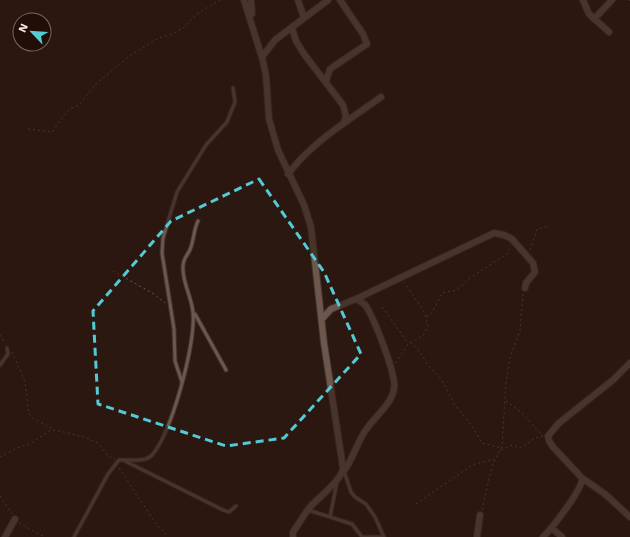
<svg xmlns="http://www.w3.org/2000/svg" width="630" height="537" viewBox="0 0 630 537" font-family="'Work Sans',sans-serif">
<rect width="100%" height="100%" fill="#2b1810"/>
<g fill="none" stroke-linecap="round" stroke-linejoin="round">
<g stroke="#41322e" stroke-width="5">
<path id="service" d="M195 314 226 370
M0 365 8 354 7 348
M182 382 175 361 174 329 162 253 163 238 177 192 206 145 227 122 235 102 233 88
M123 460C132 460 146 462 152 455 172 432 196 343 193 313 192 297 182 283 183 266 183 258 189 254 191 247 194 238 194 229 198 221
M344 471 351 492 355 497 366 504 375 517 384 537
M308 510 352 524 362 537H384
M330 517 337 482
M74 537 108 474 119 460H123L223 510 229 512 236 506"/>
</g>
<g stroke="#41322e" stroke-width="8">
<path id="minor" d="M244 0 263 61 266 76 269 119 278 150 304 205 311 227 324 343 343 468C342 480 319 497 311 506 304 514 299 524 293 532V537
M251 0 252 14
M298 0 304 18
M583 0 589 14 609 32
M594 19 612 0
M292 28 296 41 304 54 343 105 346 116 344 122
M262 57 275 40 328 0
M326 81 330 69 367 44 363 34 340 0
M288 174C313 141 348 121 381 97
M322 319 331 309 356 299 494 233 504 235 512 239 533 263 535 272 526 283 525 288
M630 363 613 380 559 423 548 436 549 441 553 447 582 478 605 494 630 517
M343 472C354 459 357 440 368 427 376 416 392 403 394 389 397 375 374 319 366 306 363 302 360 301 356 299
M552 528 562 537
M5 537 15 519
M477 537 480 515
M543 537C552 528 583 489 582 478"/>
</g>
<path stroke="#6b5952" stroke-width="1" stroke-dasharray="2 3" stroke-linecap="butt" d="M629 0 630 1
M28 129 52 132 69 109 79 105 96 84 129 56 159 38 172 34 183 28 197 14 220 0
M530 250 537 229 549 226
M113 271 154 294 165 303
M382 307 408 343
M427 317 432 313 442 293 457 290 470 278 508 253 510 245
M0 335 5 343
M411 342 420 352 427 364 443 382 454 404 472 426 482 443 501 448
M12 352 25 382 29 414 34 419 55 430
M396 363 408 344 423 336 428 326 425 313 404 282
M506 401 522 413 542 435
M501 450 512 445 521 448 535 438 543 436
M0 457 17 448 30 444 49 431 55 430 84 437 98 443 108 456 115 459
M119 468 156 524 168 537
M0 496 12 514
M416 504 472 465 494 459
M482 510 492 466 502 447 506 382 510 357 520 331 523 294
M19 523 45 537"/>
<use href="#service" stroke="#6d574d" stroke-width="3"/>
<use href="#minor" stroke="#6d574d" stroke-width="6"/>
</g>
<path d="M0 0H630V537H0ZM259 179 324 272 361 354 284 438 226 446 98 404 93 311 171 221Z" fill="#2b1810" fill-opacity=".55" fill-rule="evenodd"/>
<path fill="none" stroke="#52cbd7" stroke-width="3" stroke-dasharray="8 5" stroke-linejoin="round" d="M259 179 324 272 361 354 284 438 226 446 98 404 93 311 171 221Z"/>
<g transform="translate(32 32) rotate(295)"><circle r="19" fill="#210f07" stroke="#77675f"/>
<path d="M0-3L7 15L0 10L-7 15Z" fill="#52cbd7"/>
<text y="-6" font-size="11" font-weight="bold" text-anchor="middle" fill="#f8eae4">N</text>
</g>
</svg>
